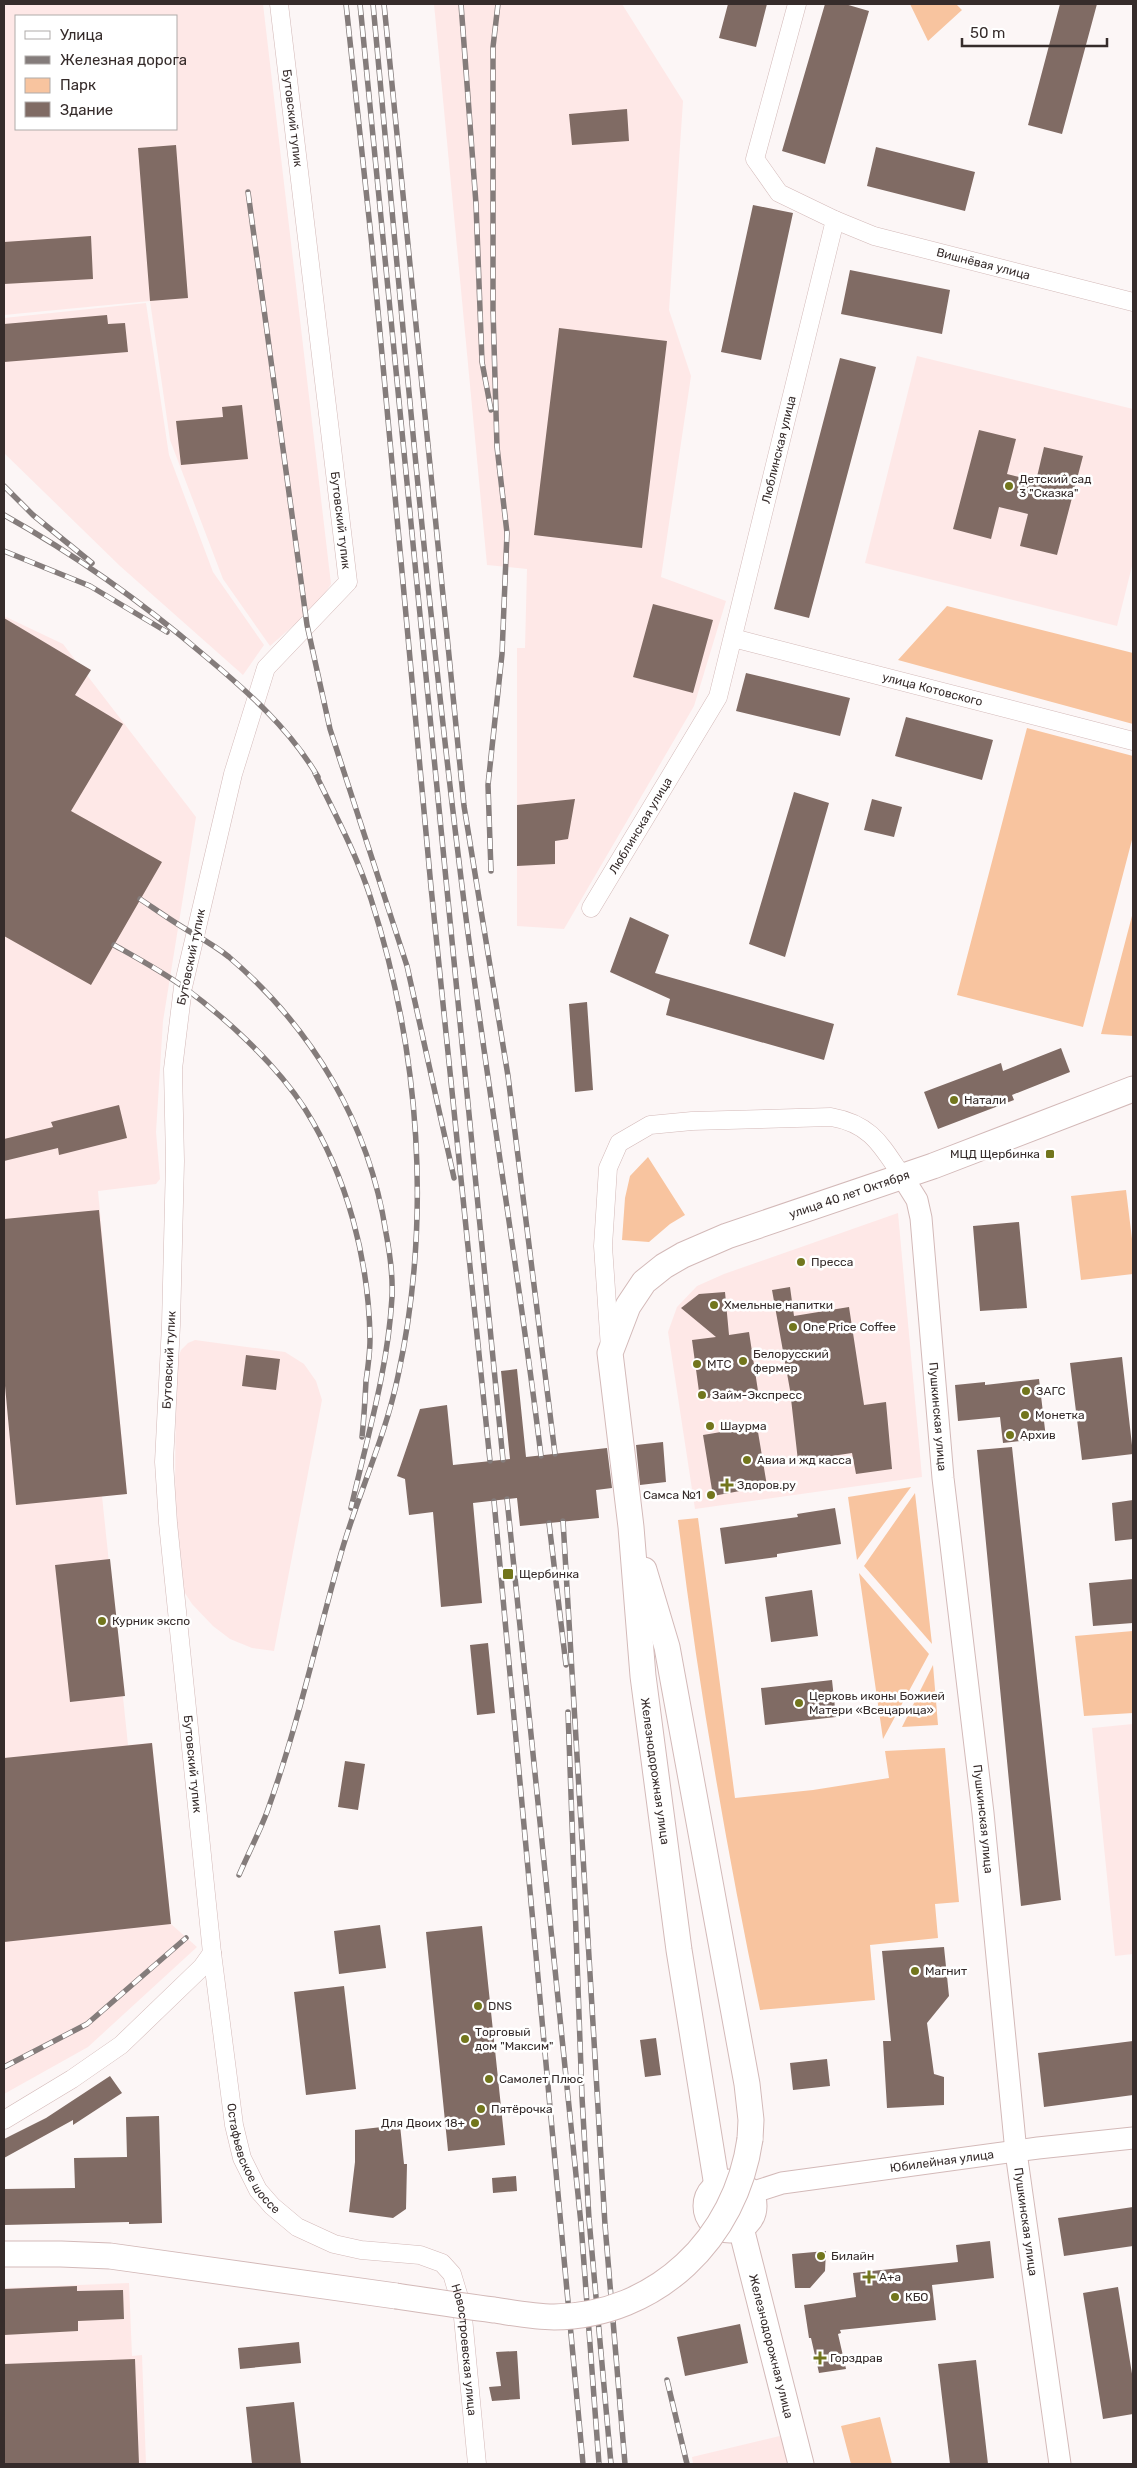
<svg xmlns="http://www.w3.org/2000/svg" width="1137" height="2468" viewBox="0 0 1137 2468" font-family="Rubik,sans-serif">
<rect width="100%" height="100%" fill="#fcf6f6"/>
<path fill="#fee8e7" fill-rule="evenodd" d="M4 4H263L331 584 318 604 270 646 223 579 170 440 150 301 4 315ZM16 16H176V129H16Z
M434 4H622L683 101 669 310 691 376 661 577 726 601 694 706 564 929 517 926V648H525L527 569 487 565Z
M146 303 169 455 213 572 264 645 243 675 120 566 4 453V318Z
M917 356 1133 409V562L1117 626 865 563Z
M4 616 63 644 196 817 163 1021 156 1132 160 1179 156 1184 98 1191 127 1494 102 1496 128 1745 152 1743 171 1924 197 1947 88 2047 4 2094Z
M898 1213 922 1477 695 1509 668 1332 677 1307 697 1286 724 1274Z
M195 1340 285 1352 304 1364 316 1381 322 1400 274 1651 252 1648 230 1639 213 1626 192 1604 183 1590 175 1496 176 1364 181 1350 188 1343Z
M1133 1724V1954L1115 1956 1092 1728Z
M129 2283 132 2356 142 2355 146 2464H4V2288Z
M784 2435 793 2464H693L692 2457Z"/>
<path fill="#f8c49f" d="M910 4H956L962 10 928 41Z
M947 606 1133 653V724L898 660Z
M1027 728 1133 756V836L1083 1027 957 995Z
M1133 912V1036L1101 1034Z
M648 1157 685 1215 670 1224 649 1242 622 1240 625 1198 630 1176Z
M1126 1190 1133 1247V1274L1081 1280 1071 1196Z
M911 1487 857 1560 848 1497Z
M915 1493 932 1644 864 1566Z
M698 1518 735 1798 813 1790 889 1778 885 1751 945 1748 959 1902 935 1904 938 1938 870 1945 875 2000 760 2010C726 1847 698 1685 678 1520Z
M859 1573 929 1654 883 1739Z
M1133 1631V1713L1084 1716 1075 1636Z
M933 1665 938 1725 902 1727Z
M880 2417 892 2464H851L841 2426Z"/>
<path fill="#806b64" d="M728 4H767L756 47 719 38Z
M825 4H845L869 11 825 164 782 151Z
M1060 4H1097L1062 134 1028 125Z
M627 109 629 141 572 145 569 114Z
M176 145 188 298 150 301 138 148Z
M876 147 975 172 965 211 867 186Z
M753 205 793 213 761 360 721 352Z
M91 236 93 279 4 284V242Z
M850 270 950 290 942 334 841 314Z
M107 315 108 324 125 323 128 352 4 362V324Z
M559 328 667 341 642 548 534 535Z
M840 358 876 367 809 618 774 609Z
M242 405 248 459 181 465 176 421 223 417 222 407Z
M979 430 1016 439 1007 474 1036 481 1044 447 1083 456 1057 555 1020 546 1028 514 999 507 991 539 953 529Z
M653 604 713 620 693 693 633 677Z
M4 618 91 670 75 695 123 724 71 811 162 862 91 985 4 936Z
M746 673 850 698 840 736 736 711Z
M906 717 993 740 982 780 895 756Z
M794 792 829 803 785 957 749 944Z
M575 799 568 839 555 841V864L517 866V805Z
M872 799 902 807 894 837 864 830Z
M630 917 669 935 655 973 834 1024 824 1060 666 1015 670 999 610 972Z
M587 1002 593 1090 575 1092 569 1004Z
M1061 1048 1070 1072 1012 1095 1014 1100 938 1129 924 1092 1001 1063 1003 1071Z
M119 1105 127 1138 59 1155 58 1148 4 1161V1139L53 1127 51 1122Z
M99 1210 127 1494 16 1505 4 1375V1219Z
M1019 1222 1027 1308 980 1311 973 1226Z
M790 1287 794 1316 849 1307 864 1405 886 1402 892 1469 856 1474 852 1453 798 1461 790 1390 772 1290Z
M725 1292 729 1335 749 1332 758 1391 700 1399 692 1340 716 1337 681 1308 699 1294Z
M246 1355 280 1359 276 1390 242 1386Z
M1122 1357 1133 1454 1082 1460 1070 1363Z
M517 1369 526 1457 607 1448 612 1488 596 1490 599 1518 520 1526 517 1498 473 1503 482 1603 441 1607 433 1512 409 1515 405 1479 397 1476 420 1409 447 1405 453 1465 510 1459 501 1371Z
M1039 1379 1046 1438 1003 1443 1000 1417 958 1421 955 1385 985 1382V1385Z
M757 1426 767 1486 713 1496 703 1435Z
M663 1442 666 1482 640 1485 636 1445Z
M1012 1447 1061 1900 1021 1906 977 1450Z
M1133 1500V1539L1115 1541 1112 1503Z
M835 1508 841 1544 777 1554V1557L725 1564 720 1528 798 1517 797 1514Z
M110 1559 125 1696 70 1702 55 1565Z
M1133 1579V1623L1093 1626 1089 1583Z
M812 1590 818 1636 771 1642 765 1597Z
M488 1643 495 1713 477 1715 470 1645Z
M832 1680 836 1717 765 1725 761 1688Z
M152 1743 171 1924 4 1942V1758Z
M345 1761 365 1764 358 1810 338 1807Z
M380 1925 386 1968 339 1974 334 1931Z
M482 1926 505 2145 448 2151 426 1932Z
M944 1947 949 1996 927 2023 934 2074 944 2077V2105L887 2108 883 2041H891L882 1951Z
M344 1986 356 2089 306 2095 294 1992Z
M656 2038 661 2075 645 2077 640 2040Z
M1133 2041V2095L1044 2107 1038 2053Z
M827 2059 830 2086 793 2090 790 2063Z
M110 2076 122 2093 73 2125V2120L4 2158V2139L46 2118Z
M159 2116 162 2223 129 2224V2222L4 2225V2189L75 2188 74 2158 127 2157 126 2117Z
M400 2125 404 2164H407L406 2209 393 2218 349 2212 355 2162V2130Z
M516 2176 517 2191 493 2193 492 2178Z
M1133 2207V2246L1064 2256 1058 2218Z
M990 2241 994 2278 932 2285 936 2320 840 2330 841 2333 838 2334 846 2369 819 2373 811 2338H809L804 2305 856 2297 853 2273 958 2262 956 2245Z
M826 2251 825 2271 810 2288H795L792 2254Z
M77 2286V2291L123 2290 124 2319 78 2321V2331L4 2335V2289Z
M1118 2287 1133 2380V2414L1103 2419 1083 2293Z
M740 2324 748 2363 685 2376 677 2337Z
M299 2342 301 2363 240 2369 238 2348Z
M517 2351 520 2399 492 2401 489 2387 501 2386 496 2352Z
M135 2359 139 2464H4V2364Z
M976 2360 988 2464H950L938 2364Z
M294 2402 301 2464H252L246 2407Z"/>
<g fill="none" stroke-linecap="round" stroke-linejoin="round">
<g stroke="#d3b9b8" stroke-width="19">
<g id="minor">
<path id="s1" d="M279 4 348 582 266 668 233 774 183 987 173 1069 175 1161 171 1325 164 1462 168 1523 212 1953 234 2125 242 2158 258 2190 272 2206 297 2227 334 2244 361 2250 420 2255 442 2263 452 2274 462 2307 477 2464"/>
<path id="s2" d="M835 220 874 236 1133 302"/>
<path id="s3" d="M733 638 1133 741"/>
<path id="s4" d="M591 908 718 697 835 220 779 193 755 159 797 4"/>
<path d="M610 1348 603 1246 608 1168 619 1143 650 1125 692 1121 831 1117C871 1124 881 1145 902 1176"/>
<path d="M4 2120 72 2079 121 2045 202 1967 212 1953"/>
</g>
</g>
<g stroke="#d3b9b8" stroke-width="23">
<g id="tertiary">
<path id="s5" d="M902 1176 917 1200 921 1218 943 1478 983 1813 1016 2152 1060 2464"/>
<path id="s6" d="M751 2193 782 2183 1038 2148 1133 2138"/>
</g>
</g>
<g stroke="#d3b9b8" stroke-width="27">
<g id="secondary">
<path d="M644 1570 667 1647 747 2084 751 2120 750 2139"/>
<circle cx="730" cy="2206" r="24"/>
<path id="s7" d="M717 2186 679 1950 643 1676 631 1527 610 1353 628 1306 644 1282 664 1266 683 1255 727 1236 933 1166 1133 1089"/>
<path id="s8" d="M741 2228 801 2464"/>
<path d="M4 2254H61L110 2256 396 2296"/>
</g>
</g>
<use href="#minor" stroke="#fff" stroke-width="18"/>
<use href="#tertiary" stroke="#fff" stroke-width="21"/>
<use href="#secondary" stroke="#fff" stroke-width="25"/>
<g stroke="#847c7b" stroke-width="5.5">
<path id="rail" d="M346 4 372 246 431 887 490 1461
M360 4 503 1460
M373 4C401 306 427 609 465 910 488 1092 519 1273 541 1456
M384 4 464 806 508 1076 555 1454
M461 4 476 204 482 362 491 410
M248 192 307 625 330 729 407 966 454 1178
M4 486 33 515 92 563
M4 515C76 555 143 603 205 656 247 691 290 729 318 777
M4 551 90 586 167 632
M491 871 488 785 502 654 507 533 497 447 493 310V47L498 4
M140 899C158 911 176 924 194 934 206 941 218 948 229 957 313 1029 369 1123 386 1233 390 1254 393 1276 392 1297 388 1369 367 1438 351 1508
M114 945C137 958 161 971 182 986 225 1017 276 1064 305 1109 347 1176 369 1260 370 1339 370 1353 368 1367 366 1381 365 1400 364 1418 362 1437
M507 1499 581 2224 599 2464
M494 1501 583 2464
M563 1521 605 2225 625 2464
M549 1523 566 1665
M568 1712 582 2097 589 2219 611 2464
M239 1875C248 1854 259 1833 267 1812 297 1729 316 1642 340 1557 357 1496 385 1439 398 1376 432 1219 420 1052 371 899 357 855 335 814 315 773
M4 2067 87 2024 186 1938
M667 2380 687 2464"/>
</g>
<use href="#rail" stroke="#fff" stroke-width="4" stroke-dasharray="11" stroke-linecap="butt"/>
<g stroke="#d3b9b8" stroke-width="27" stroke-linecap="butt">
<path id="secondary-bridge" d="M396 2296C429 2301 461 2306 494 2310 514 2313 534 2317 554 2317 657 2316 736 2238 750 2139"/>
</g>
<use href="#secondary-bridge" stroke="#fff" stroke-width="25"/>
</g>
<g fill="#72761d" stroke="#fff" stroke-width="2">
<circle cx="1009" cy="486" r="5"/>
<circle cx="954" cy="1100" r="5"/>
<rect x="1045" y="1149" width="10" height="10" rx="2.5"/>
<circle cx="801" cy="1262" r="5"/>
<circle cx="714" cy="1305" r="5"/>
<circle cx="793" cy="1327" r="5"/>
<circle cx="743" cy="1361" r="5"/>
<circle cx="697" cy="1364" r="5"/>
<circle cx="1026" cy="1391" r="5"/>
<circle cx="702" cy="1395" r="5"/>
<circle cx="1025" cy="1415" r="5"/>
<circle cx="710" cy="1426" r="5"/>
<circle cx="1010" cy="1435" r="5"/>
<circle cx="747" cy="1460" r="5"/>
<path d="M724.5 1477.5h5v5h5v5h-5v5h-5v-5h-5v-5h5z"/>
<circle cx="711" cy="1495" r="5"/>
<rect x="502" y="1568" width="12" height="12" rx="2.5"/>
<circle cx="102" cy="1621" r="5"/>
<circle cx="799" cy="1703" r="5"/>
<circle cx="915" cy="1971" r="5"/>
<circle cx="478" cy="2006" r="5"/>
<circle cx="465" cy="2039" r="5"/>
<circle cx="489" cy="2079" r="5"/>
<circle cx="481" cy="2109" r="5"/>
<circle cx="475" cy="2123" r="5"/>
<circle cx="821" cy="2256" r="5"/>
<path d="M866.5 2269.5h5v5h5v5h-5v5h-5v-5h-5v-5h5z"/>
<circle cx="895" cy="2297" r="5"/>
<path d="M817.5 2350.5h5v5h5v5h-5v5h-5v-5h-5v-5h5z"/>
</g>
<g text-anchor="middle" stroke-width="5" stroke-linejoin="round" paint-order="stroke">
<g font-size="12" fill="#362c2b" stroke="#fff">
<text dy="4" stroke="none"><textPath href="#s1" startOffset="115">Бутовский тупик</textPath></text>
<text dy="4" stroke="none"><textPath href="#s2" startOffset="155">Вишнёвая улица</textPath></text>
<text dy="4" stroke="none"><textPath href="#s4" startOffset="501">Люблинская улица</textPath></text>
<text dy="4" stroke="none"><textPath href="#s1" startOffset="520">Бутовский тупик</textPath></text>
<text dy="4" stroke="none"><textPath href="#s3" startOffset="206">улица Котовского</textPath></text>
<text dy="4" stroke="none"><textPath href="#s4" startOffset="96">Люблинская улица</textPath></text>
<text transform="translate(191 957) rotate(-78)" y="4">Бутовский тупик</text>
<text dy="4" stroke="none"><textPath href="#s7" startOffset="1144">улица 40 лет Октября</textPath></text>
<text transform="translate(169 1360) rotate(-87)" y="4">Бутовский тупик</text>
<text dy="4" stroke="none"><textPath href="#s5" startOffset="246">Пушкинская улица</textPath></text>
<text dy="4" stroke="none"><textPath href="#s1" startOffset="1810">Бутовский тупик</textPath></text>
<text transform="translate(655 1771) rotate(82)" y="4">Железнодорожная улица</text>
<text dy="4" stroke="none"><textPath href="#s5" startOffset="651">Пушкинская улица</textPath></text>
<text dy="4" stroke="none"><textPath href="#s1" startOffset="2212">Остафьевское шоссе</textPath></text>
<text dy="4" stroke="none"><textPath href="#s6" startOffset="194">Юбилейная улица</textPath></text>
<text dy="4" stroke="none"><textPath href="#s5" startOffset="1056">Пушкинская улица</textPath></text>
<text dy="4" stroke="none"><textPath href="#s8" startOffset="122">Железнодорожная улица</textPath></text>
<text dy="4" stroke="none"><textPath href="#s1" startOffset="2540">Новостроевская улица</textPath></text>
</g>
<g font-size="12" fill="#362c2b" stroke="#fff" text-anchor="start">
<text x="1019" y="483">Детский сад<tspan x="1019" dy="14">3 "Сказка"</tspan></text>
<text x="964" y="1104">Натали</text>
<text x="1040" y="1158" text-anchor="end">МЦД Щербинка</text>
<text x="811" y="1266">Пресса</text>
<text x="724" y="1309">Хмельные напитки</text>
<text x="803" y="1331">One Price Coffee</text>
<text x="753" y="1358">Белорусский<tspan x="753" dy="14">фермер</tspan></text>
<text x="707" y="1368">МТС</text>
<text x="1036" y="1395">ЗАГС</text>
<text x="712" y="1399">Займ-Экспресс</text>
<text x="1035" y="1419">Монетка</text>
<text x="720" y="1430">Шаурма</text>
<text x="1020" y="1439">Архив</text>
<text x="757" y="1464">Авиа и жд касса</text>
<text x="737" y="1489">Здоров.ру</text>
<text x="701" y="1499" text-anchor="end">Самса №1</text>
<text x="519" y="1578">Щербинка</text>
<text x="112" y="1625">Курник экспо</text>
<text x="809" y="1700">Церковь иконы Божией<tspan x="809" dy="14">Матери «Всецарица»</tspan></text>
<text x="925" y="1975">Магнит</text>
<text x="488" y="2010">DNS</text>
<text x="475" y="2036">Торговый<tspan x="475" dy="14">дом "Максим"</tspan></text>
<text x="499" y="2083">Самолет Плюс</text>
<text x="491" y="2113">Пятёрочка</text>
<text x="465" y="2127" text-anchor="end">Для Двоих 18+</text>
<text x="831" y="2260">Билайн</text>
<text x="879" y="2281">А+а</text>
<text x="905" y="2301">КБО</text>
<text x="830" y="2362">Горздрав</text>
</g>
</g>
<rect width="1137" height="2468" fill="none" stroke="#362c2b" stroke-width="10"/>
<rect x="15" y="15" width="162" height="115" fill="#ffffff" stroke="#afabaa"/>
<rect x="25" y="31" width="25" height="8" fill="#ffffff" stroke="#afabaa"/>
<text x="60" y="40" font-size="15" fill="#362c2b">Улица</text>
<rect x="25" y="56" width="25" height="8" fill="#847c7b" stroke="#afabaa"/>
<text x="60" y="65" font-size="15" fill="#362c2b">Железная дорога</text>
<rect x="25" y="78" width="25" height="15" fill="#f8c49f" stroke="#afabaa"/>
<text x="60" y="90" font-size="15" fill="#362c2b">Парк</text>
<rect x="25" y="102" width="25" height="15" fill="#806b64" stroke="#afabaa"/>
<text x="60" y="115" font-size="15" fill="#362c2b">Здание</text>
<path d="M962 38v8h145v-8" fill="none" stroke="#362c2b" stroke-width="2.5"/>
<text x="970" y="38" font-size="15" fill="#362c2b" stroke="#ffffff" stroke-width="4" paint-order="stroke">50 m</text>
</svg>
